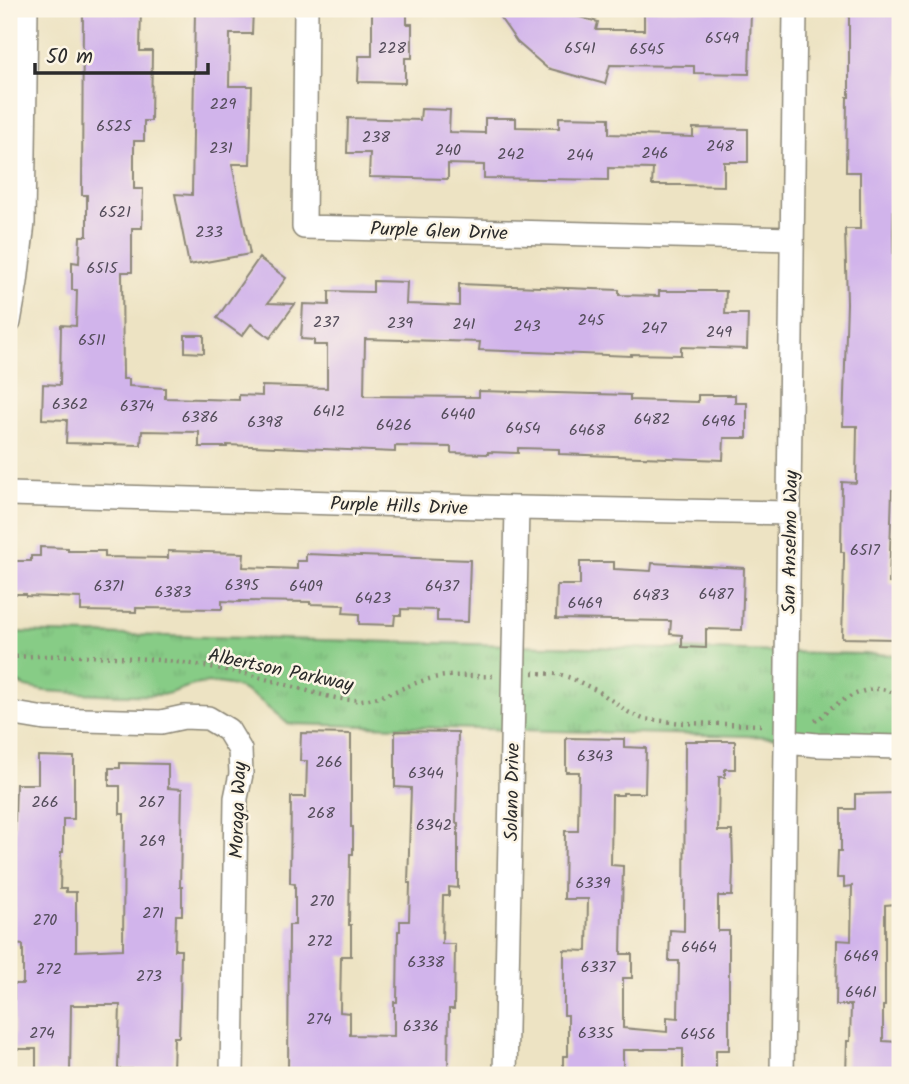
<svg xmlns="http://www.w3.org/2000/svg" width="909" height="1084" viewBox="0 0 909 1084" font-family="Kalam,sans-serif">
<defs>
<pattern id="park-tufts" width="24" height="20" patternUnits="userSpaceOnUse" patternTransform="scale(1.75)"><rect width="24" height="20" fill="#87cc86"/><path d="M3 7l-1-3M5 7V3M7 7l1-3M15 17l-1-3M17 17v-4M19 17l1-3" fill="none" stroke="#75af74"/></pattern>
</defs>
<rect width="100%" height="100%" fill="#fcf5e5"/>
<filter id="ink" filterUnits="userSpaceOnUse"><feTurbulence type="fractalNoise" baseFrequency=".0143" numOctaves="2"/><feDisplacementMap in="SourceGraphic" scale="14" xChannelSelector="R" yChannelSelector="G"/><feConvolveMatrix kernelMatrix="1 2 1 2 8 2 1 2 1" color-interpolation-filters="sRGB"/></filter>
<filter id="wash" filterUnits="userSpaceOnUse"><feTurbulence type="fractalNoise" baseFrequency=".00686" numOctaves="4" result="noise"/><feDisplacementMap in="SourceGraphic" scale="28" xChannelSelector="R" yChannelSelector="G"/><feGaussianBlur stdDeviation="1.57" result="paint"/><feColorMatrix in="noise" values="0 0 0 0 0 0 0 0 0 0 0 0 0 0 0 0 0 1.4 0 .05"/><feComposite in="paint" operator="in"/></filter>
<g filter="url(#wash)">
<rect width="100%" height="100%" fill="#ede3c3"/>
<path fill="url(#park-tufts)" stroke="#597c58" stroke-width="2" d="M9 632 900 655V740L288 724C258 698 237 676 194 685 182 688 170 695 158 695 120 696 82 693 45 691L26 687 9 679Z"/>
<g id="blocks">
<path fill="#d1b4eb" d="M83 9H141L140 51H152L151 121H144V141H134V189H143L142 228H132V272H122L123 379H129V386L165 388V398L239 400V395L262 396V386L327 388V345H314V340L301 339 303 304 329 305V291L373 292V281L407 282 406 304 436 305 459 306V284L619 290V295L659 296V291H726L725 314H748L747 349 681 347V355L631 354V356L479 350 480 342 365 339 364 396 479 397V391L630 395V400L698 402V395H735V403H747V438H724L723 460 559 454V449L518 448V453L488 452V454L451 453V447L395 446V452L227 445V447H199V432L142 431 141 445 66 443 67 420 42 419 43 384 60 385 61 325 76 326 77 290H72V262L79 263 80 236H87V195H82Z
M195 9H253L252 34H230L229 86H252L250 164H232L250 254 189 265 175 194 192 195Z
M372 9H407V24H412V58H405V83L358 82 359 56H372Z
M494 9H550L598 22 596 30H644V9L751 12 749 74 694 73V66L610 65 605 84 547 68 517 42Z
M849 12H900V195H894L893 233 894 283H900V449H897V490H892L889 583 900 584V635H893V639L842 638 844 561V552H841L842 482 856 483 857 426H843L847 303 845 229H860V172H846L847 97H849Z
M421 109 450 110 449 132 485 133V118H516V127L559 128V117L609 118V134L693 137V128L748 129V162H724V186L682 185H652L653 169 608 168V180L484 178V165L448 164V179L369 177 370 153H347L348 118 420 120Z
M259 258 286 278 268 303 295 304 270 338 251 324 242 336 217 318Z
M185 335H204V353L185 352Z
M40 547 68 548V551H105V557L168 558V551L244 553 243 567 297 569V561H306V554L470 560 468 622 437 621V610L401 609V615H395L394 625 359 624V614L343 613 344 605 310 604V602L240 601V602L222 601V609L136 608V612L81 611V598L26 596V594H11L13 561H31V556H40Z
M580 562H614V569L651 571 652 563 744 568 742 630 706 629V648L682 647V635L670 634 671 621 556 619 557 585H580Z
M395 731 458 732 456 823H458V888L449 887V896H443L442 944H455L454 1009H449L448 1075H288L289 925H295V884L290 883 291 797H306L307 761H300L301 733 351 734V827H353V854H350L349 925H351V956H341L340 1012 350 1013V1035L394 1036V1002H397L398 931H400V921H409L410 883H408L411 788 395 787Z
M566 738 624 739V747L646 748 645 793H623V795H612L611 865 623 866 621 954H632V978H623V1028L667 1032V1017L678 1018 679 961H669L670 930 684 931 685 741H735V769H725V777H719L718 831H732L733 867 732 896H718V931H729V1050H716V1075H683V1049H645V1050H623V1075H563V1056H568V1015H564V950L587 951 588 899H564L565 831H578L579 772H566Z
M38 756 74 757V819H63V852H61L60 889H66V892H76V951L123 949 124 814H120V786H109V768H120V763L168 764V788L182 789 180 887H182V915H176L175 950H181L180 1006 179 1037H174L173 1070 118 1069 120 1005H71L70 1072H36V1049H14V984H23V945L14 944V854L16 784H38Z
M900 793V842H897L896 904 885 905V1006H883V1041L898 1042V1075H846L847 1041H850L851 1005H836L837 940 851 941 852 886 844 887V878H837L838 851H841V809H855V794Z"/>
</g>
</g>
<g filter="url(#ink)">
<use href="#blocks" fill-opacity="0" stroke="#8c8777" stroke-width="2"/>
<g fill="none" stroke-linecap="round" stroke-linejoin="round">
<g stroke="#8c8777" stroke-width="26">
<path id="minor" d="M306 9 304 227 792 239
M9 322 16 282 23 223 26 9
M9 494 517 508 789 513
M9 713 45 719 161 722 184 717 208 718 228 730 240 750 241 774 236 798 232 1075
M787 742 817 745 900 747
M505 1075 517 508
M782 1075 795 9"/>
</g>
<path stroke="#8c8777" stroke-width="4.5" stroke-dasharray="2 5" stroke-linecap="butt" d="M9 657C81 654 156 656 227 670 254 675 279 683 305 690 321 695 336 699 352 700 384 702 409 681 439 677 457 674 475 677 493 676
M533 673 558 674 571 678 598 691 628 712 643 719 682 723 764 725
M815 721C821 718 826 712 832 707 845 699 863 688 879 689 886 689 893 693 900 695"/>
<use href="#minor" stroke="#fff" stroke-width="23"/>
</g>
</g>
<g text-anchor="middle" stroke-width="5" stroke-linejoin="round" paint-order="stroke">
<g font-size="16" fill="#544d5b">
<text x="722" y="43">6549</text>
<text x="392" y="53">228</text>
<text x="580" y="53">6541</text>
<text x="647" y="54">6545</text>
<text x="223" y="109">229</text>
<text x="114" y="131">6525</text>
<text x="376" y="142">238</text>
<text x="720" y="151">248</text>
<text x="221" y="153">231</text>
<text x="448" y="155">240</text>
<text x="655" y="158">246</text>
<text x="511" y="159">242</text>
<text x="580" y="160">244</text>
<text x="115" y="217">6521</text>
<text x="209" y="237">233</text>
<text x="102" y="273">6515</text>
<text x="591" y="325">245</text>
<text x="326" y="327">237</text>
<text x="400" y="328">239</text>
<text x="464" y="329">241</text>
<text x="527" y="331">243</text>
<text x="654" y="333">247</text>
<text x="719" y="337">249</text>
<text x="92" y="345">6511</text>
<text x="70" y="409">6362</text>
<text x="137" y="411">6374</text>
<text x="329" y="416">6412</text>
<text x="458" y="419">6440</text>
<text x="200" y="422">6386</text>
<text x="652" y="424">6482</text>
<text x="719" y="426">6496</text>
<text x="265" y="427">6398</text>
<text x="394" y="430">6426</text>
<text x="523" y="433">6454</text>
<text x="587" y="435">6468</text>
<text x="865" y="555">6517</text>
<text x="242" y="590">6395</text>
<text x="109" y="591">6371</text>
<text x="306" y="591">6409</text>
<text x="442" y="591">6437</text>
<text x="173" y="597">6383</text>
<text x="716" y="599">6487</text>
<text x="651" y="600">6483</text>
<text x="373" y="603">6423</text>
<text x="585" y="608">6469</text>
<text x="595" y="761">6343</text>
<text x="329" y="767">266</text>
<text x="426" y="778">6344</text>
<text x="45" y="807">266</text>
<text x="151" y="807">267</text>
<text x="321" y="818">268</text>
<text x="434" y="830">6342</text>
<text x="152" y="846">269</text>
<text x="593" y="888">6339</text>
<text x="322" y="906">270</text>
<text x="153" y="918">271</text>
<text x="45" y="925">270</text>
<text x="320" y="946">272</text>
<text x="699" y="952">6464</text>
<text x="861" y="961">6469</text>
<text x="426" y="967">6338</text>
<text x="598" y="972">6337</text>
<text x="49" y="974">272</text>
<text x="149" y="981">273</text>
<text x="861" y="997">6461</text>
<text x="319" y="1024">274</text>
<text x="421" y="1031">6336</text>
<text x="42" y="1038">274</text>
<text x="596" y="1038">6335</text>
<text x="698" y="1039">6456</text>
</g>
<g font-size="19" fill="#2b2b2b" stroke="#fcf5e5">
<text transform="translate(439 230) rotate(2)" y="7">Purple Glen Drive</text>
<text transform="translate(399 505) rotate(2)" y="7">Purple Hills Drive</text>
<text transform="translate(789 542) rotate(-89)" y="7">San Anselmo Way</text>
<text transform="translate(281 669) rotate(12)" y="7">Albertson Parkway</text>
<text transform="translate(511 792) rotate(-89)" y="7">Solano Drive</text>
<text transform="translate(237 810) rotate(-88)" y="7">Moraga Way</text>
</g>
</g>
<rect width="909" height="1084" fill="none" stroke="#fcf5e5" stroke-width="35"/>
<path d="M35 63v10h173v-10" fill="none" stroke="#2b2b2b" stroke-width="3.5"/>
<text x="46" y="63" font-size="21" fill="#2b2b2b" stroke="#fcf5e5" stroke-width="5" paint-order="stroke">50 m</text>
</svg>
